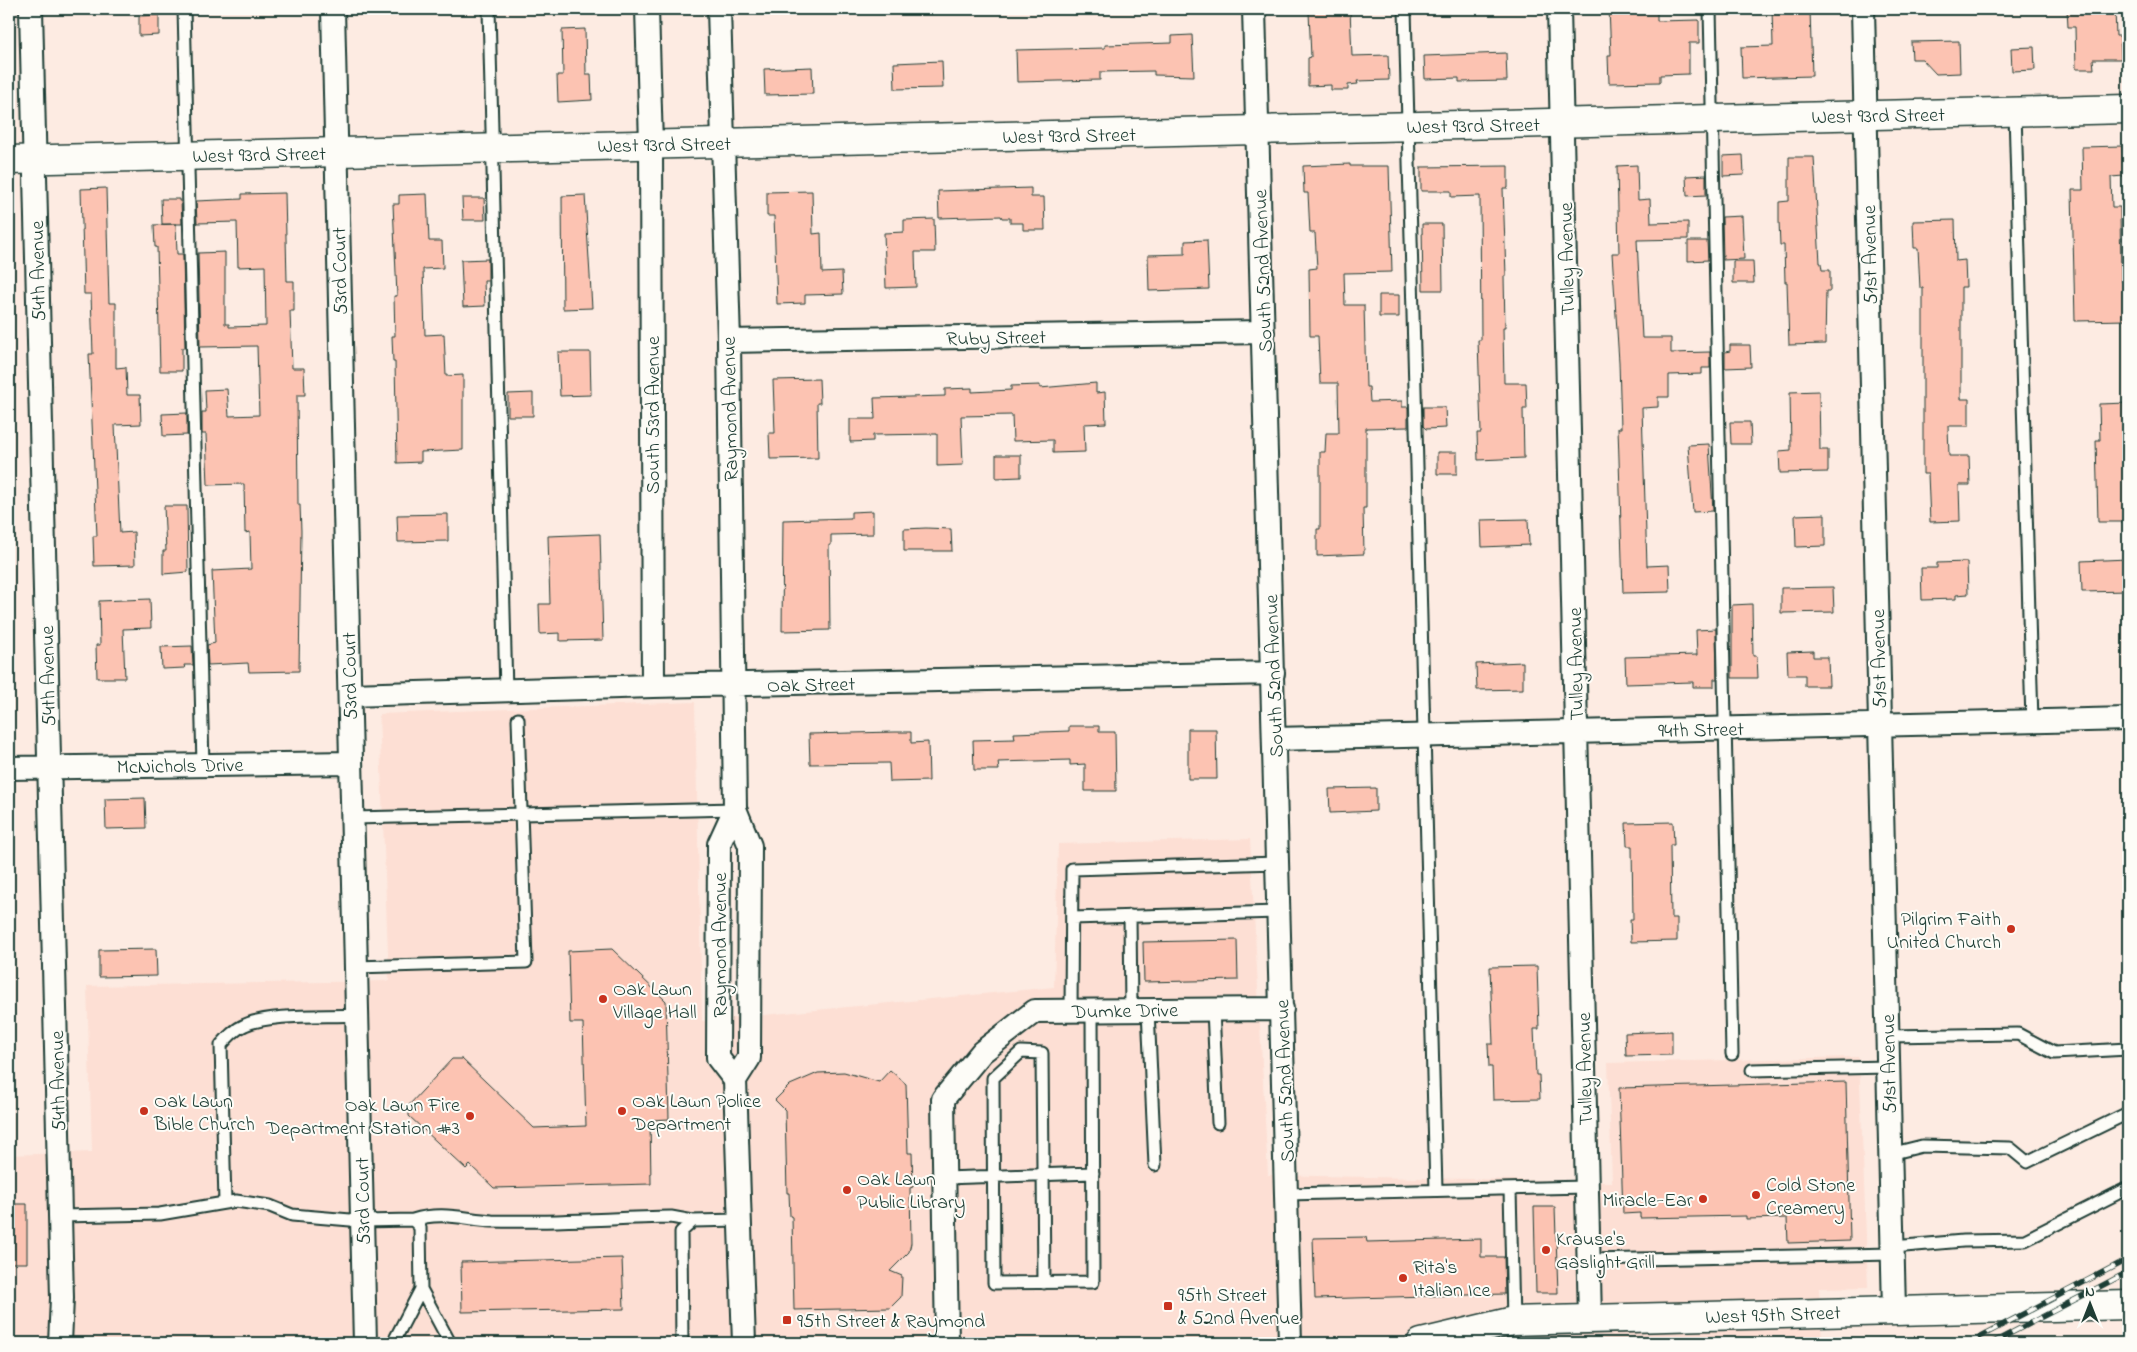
<svg xmlns="http://www.w3.org/2000/svg" width="2137" height="1352" viewBox="0 0 2137 1352" font-family="'Indie Flower',sans-serif">
<rect width="100%" height="100%" fill="#fdebe2"/>
<filter id="ink" filterUnits="userSpaceOnUse"><feTurbulence type="fractalNoise" baseFrequency=".02" numOctaves="2"/><feDisplacementMap in="SourceGraphic" scale="10" xChannelSelector="R" yChannelSelector="G"/><feConvolveMatrix kernelMatrix="1 2 1 2 8 2 1 2 1" color-interpolation-filters="sRGB"/></filter>
<g filter="url(#ink)">
<path fill="#fddfd4" d="M695 702 702 1021 1054 987 1058 844 1250 839 1268 1175 1612 1182 1608 1063 1859 1057 1868 1287 1819 1288 1822 1343H9V1155L92 1152 87 986 389 981 379 714Z"/>
<path fill="#fcc3b2" stroke="#1f3d34" d="M1609 9H1657V21L1699 20V43H1689V74L1660 75V82L1609 83 1608 55H1611Z
M1772 9H1810L1812 76 1742 78 1741 47 1773 46Z
M2067 9H2115L2116 36H2120L2121 59H2093L2094 69H2076L2075 27H2068Z
M1350 10 1352 56 1388 55 1389 80 1357 81 1358 84 1348 85V90H1331V85L1308 86V58L1311 57 1309 12Z
M159 15V35L139 36V16Z
M585 29 586 74H591L592 100 558 102 557 75H563L562 30Z
M1192 35 1194 76 1154 75V71L1100 72V80L1017 82 1016 50 1105 48V45L1172 43V36Z
M1959 41 1960 73 1936 74 1922 59H1912L1911 42Z
M2034 47 2035 70 2012 71 2011 48Z
M1506 53 1507 81 1459 82V78L1425 79 1424 56Z
M942 61 943 88 895 89 894 63Z
M812 67 813 94 765 95 764 69Z
M2122 146 2124 176 2111 177 2112 207H2120L2121 281H2127L2128 320 2075 321 2072 190H2083L2082 147Z
M1743 155 1744 175 1723 176V156Z
M1789 157H1814L1820 263H1821L1822 270H1830V291H1826L1825 344 1789 345 1787 282H1785L1784 245H1780L1779 221V202L1789 201Z
M1350 164V166H1389L1392 272 1344 273 1345 305H1364L1366 387H1369L1370 402 1402 401V407H1408V427L1366 428V508H1363L1364 554 1317 556V529H1320V452H1325L1326 433H1339L1338 383H1320L1318 336H1310L1309 269 1317 268 1315 233H1310L1308 193H1304L1303 166Z
M1637 165 1638 200 1650 199 1651 223 1688 222V239L1637 240 1642 338H1671V353L1710 352V368H1702V374L1669 375V397H1658V407L1642 408 1647 566 1669 565 1670 592 1623 593 1619 459 1618 428H1621L1619 362 1612 253H1619L1617 166Z
M1508 166V188H1503L1506 276H1504L1505 328H1503L1504 383H1526L1527 409H1523L1524 458 1478 460 1477 433H1481L1478 340H1481L1480 196 1451 197V191H1421V167Z
M1706 175V195L1687 196 1686 176Z
M106 188 109 303H116V368L126 367 127 395H140L141 424 115 425 120 533 134 532 135 565 94 566 93 536H97L89 354H93L91 294H84L81 189Z
M1031 188V197H1044L1045 230H1023V223H1010V218H1002L1001 216 939 218 938 191Z
M812 191 813 234 821 233 822 273 842 272 843 294 805 295V303L777 304 774 216H767V192Z
M285 193 287 281H294V311H290L292 368H304L305 395H297L298 505H300L301 531 299 671 249 672 248 663 208 665 207 645 215 643 212 571 251 569 250 532 245 533 244 484 208 485 206 434H202V412H206L205 390 227 389 229 416 259 415 257 346 200 347 198 253 225 252V324H229V327L266 326 265 266 238 267 237 222 197 223 196 201 242 199V194Z
M427 194 429 241H442L443 268 423 269 425 335 444 334 446 376 463 375V450L421 452V462L397 463 395 362H393L392 336H395L394 296H397L393 204H399V195Z
M585 195 592 308 563 309 562 196Z
M462 198H484L485 220H463Z
M161 199H179V201H181L182 224H162Z
M1742 216 1744 259 1723 260 1722 217Z
M934 219 935 252H915L916 287 886 288 884 233 904 232V220Z
M1955 220 1956 261 1965 260 1966 287H1961V399H1969V426H1948L1949 456H1969L1970 485H1959L1960 521 1930 522 1928 474H1923V288H1920L1918 248H1914L1913 221Z
M176 224 177 254H183L185 348H182V371H160L157 247H155L154 225Z
M1422 224H1442L1443 290H1423Z
M1207 240 1209 289 1149 291 1148 255 1185 254V241Z
M1688 241H1707L1708 260 1688 261Z
M488 259V281H484L485 306 463 307 461 260Z
M1733 261H1753L1754 283H1733Z
M1379 295H1399V317H1379Z
M1730 345H1750L1751 367 1725 368V352L1730 351Z
M558 352H590L591 395 560 396Z
M819 379 820 403H817L818 458 770 459 769 433H775L773 380Z
M1096 383V393L1105 392 1106 423 1084 424 1085 452 1053 453V440L1013 441 1012 415 961 416 963 465 937 466V434L873 435V441L850 442V419H875L874 398 945 396V389L972 388V392L1011 390V386L1040 385V388Z
M1819 391 1820 450H1828V472L1780 473 1779 451 1791 450 1790 392Z
M533 393V416H508V394Z
M2128 403 2127 522H2098L2096 440H2100L2099 404Z
M1423 407H1445L1446 428 1426 429 1423 426Z
M187 413V435L163 436 162 414Z
M1730 422H1750L1751 444H1731Z
M1709 444 1713 511 1693 512 1688 445Z
M1437 452H1457V474H1437Z
M996 455H1021V477L996 478Z
M164 506H187L188 572 163 574V551H166Z
M873 511V534L831 535V545H829L830 630 782 631 783 520 851 518V512Z
M448 514V541L398 542 397 515Z
M1825 514V546L1796 547 1795 515Z
M1528 519 1529 545 1482 547 1481 520Z
M926 528 951 529 952 551H904V529Z
M600 534 603 640 560 641V633L540 634 539 604H550L548 536Z
M2128 559V591L2082 592 2081 561Z
M1967 562 1968 594 1956 595V599L1922 600 1921 568H1937V563Z
M1833 587 1834 612 1781 613V588Z
M150 599 151 628 123 629 125 678H97L96 645H100L99 601Z
M1752 604 1753 656H1757L1758 678H1732V605Z
M1716 629 1717 679H1714V687H1693V682L1626 684 1625 657 1697 655 1696 630Z
M192 646 193 665H184L185 668 162 669 161 647Z
M1813 651V657H1828L1829 686H1805V675H1788L1787 652Z
M1523 662V689L1477 690 1476 664Z
M1069 726H1099V732H1115L1116 791H1085V764L1070 765V760L998 762 999 770H974L973 740 1015 739 1014 733 1069 731Z
M1188 729H1216L1217 779H1188Z
M895 732H911V743L928 742 929 781 890 782 889 763 810 764 809 734Z
M1376 788V811L1330 813 1329 789Z
M145 798 146 828 106 829 105 799Z
M1673 822 1674 845H1670L1671 918H1677V941L1631 942 1630 919H1633L1632 846H1627L1626 823Z
M1237 940 1238 980 1144 982 1143 942Z
M156 949 157 976 99 977V950Z
M612 949 666 1001 669 1119 650 1120 651 1184 494 1188 470 1165 466 1169 409 1116V1105L452 1059H462L534 1128 586 1126 583 1023H570L568 951Z
M1537 966 1539 1029H1534L1536 1075H1539L1540 1099 1493 1100 1492 1067H1489L1488 1044H1493L1490 967Z
M1672 1031V1055L1626 1056 1625 1033Z
M890 1070 906 1084 908 1153H912L913 1187 910 1188 911 1243 909 1252 890 1271 902 1276 901 1297 890 1308 794 1310 792 1217 790 1216 789 1193H787L785 1110 775 1100 790 1085 818 1073 844 1072 879 1082Z
M1846 1082 1850 1241 1788 1243 1787 1218 1746 1219V1216L1640 1218V1213L1623 1214 1619 1088Z
M9 1204H27V1263H9Z
M1534 1207H1555L1558 1293H1536Z
M1366 1237 1367 1242 1481 1239V1257H1504L1505 1294 1315 1299 1313 1238Z
M622 1258 624 1309 462 1312 461 1262Z"/>
<g fill="none" stroke-linecap="round" stroke-linejoin="round">
<g stroke="#1f3d34" stroke-width="15">
<path id="service" d="M184 9 203 765
M489 9 506 692
M1405 9 1436 1190
M1710 9 1732 1054
M2015 112 2032 722
M353 818 735 809
M1130 916 1131 1010
M1072 918 1279 912
M356 967 526 962 518 719
M1213 1009 1218 1123
M1148 1010 1155 1165
M1071 1011 1072 869 1278 863
M1887 1036 2018 1034 2054 1053 2128 1049
M1752 1070 1888 1067
M1890 1154 1922 1146 2010 1148 2027 1162 2128 1113
M945 1178 1093 1173
M1510 1189 1513 1321
M1287 1194 1587 1187
M225 1203 221 1045C228 1037 235 1029 245 1025 271 1013 327 1017 357 1015
M60 1216 160 1214 236 1201 270 1206 292 1215 362 1221 413 1220 420 1227 421 1289 393 1343
M413 1220C441 1211 464 1219 492 1221 551 1223 612 1218 671 1217L693 1221
M1893 1247 1963 1241 2025 1240 2128 1188
M1589 1260 1893 1254
M1044 1283 1042 1053 1021 1052 993 1078 994 1283 1093 1282 1092 1011
M421 1289 450 1343
M682 1343 681 1232 693 1221 740 1220"/>
</g>
<g stroke="#1f3d34" stroke-width="26">
<path id="minor" d="M31 9 62 1298 60 1343
M333 9 365 1343
M647 9 651 144 653 686
M719 9 729 341 735 809 750 846 749 1058 735 1080 744 1343
M1254 9 1290 1343
M1559 9 1590 1319
M1863 9 1894 1310
M729 341 1263 332
M350 695 653 686 1273 673
M1274 739 2128 719
M9 768 351 763
M735 809 719 844 718 1058 735 1080
M947 1343 943 1099 982 1052 1035 1011 1282 1009"/>
</g>
<g stroke="#1f3d34" stroke-width="31">
<path id="primary" d="M9 160 2128 109
M1421 1343 1513 1321 2128 1305"/>
</g>
<use href="#service" stroke="#fdfcf7" stroke-width="11"/>
<use href="#minor" stroke="#fdfcf7" stroke-width="22"/>
<use href="#primary" stroke="#fdfcf7" stroke-width="28"/>
<g stroke="#1f3d34" stroke-width="5.5">
<path id="rail" d="M1968 1343 2128 1259
M1992 1343 2128 1272"/>
</g>
<use href="#rail" stroke="#fdfcf7" stroke-width="4" stroke-dasharray="11" stroke-linecap="butt"/>
</g>
</g>
<g fill="#c8321e" stroke="#fdfcf7" stroke-width="2">
<circle cx="2011" cy="929" r="5"/>
<circle cx="603" cy="999" r="5"/>
<circle cx="144" cy="1111" r="5"/>
<circle cx="622" cy="1111" r="5"/>
<circle cx="470" cy="1116" r="5"/>
<circle cx="847" cy="1190" r="5"/>
<circle cx="1756" cy="1195" r="5"/>
<circle cx="1703" cy="1199" r="5"/>
<circle cx="1546" cy="1250" r="5"/>
<circle cx="1403" cy="1278" r="5"/>
<rect x="1163" y="1301" width="10" height="10" rx="2.5"/>
<rect x="782" y="1315" width="10" height="10" rx="2.5"/>
</g>
<g text-anchor="middle" stroke-width="4" stroke-linejoin="round" paint-order="stroke">
<g font-size="20" fill="#1f3d34" stroke="#fdfcf7">
<text transform="translate(1878 115) rotate(-1)" y="7">West 93rd Street</text>
<text transform="translate(1473 125) rotate(-1)" y="7">West 93rd Street</text>
<text transform="translate(1069 135) rotate(-1)" y="7">West 93rd Street</text>
<text transform="translate(664 144) rotate(-1)" y="7">West 93rd Street</text>
<text transform="translate(259 154) rotate(-1)" y="7">West 93rd Street</text>
<text transform="translate(1869 255) rotate(-91)" y="7">51st Avenue</text>
<text transform="translate(1566 259) rotate(-91)" y="7">Tulley Avenue</text>
<text transform="translate(37 271) rotate(-91)" y="7">54th Avenue</text>
<text transform="translate(339 271) rotate(-91)" y="7">53rd Court</text>
<text transform="translate(1262 271) rotate(-92)" y="7">South 52nd Avenue</text>
<text transform="translate(996 337) rotate(-1)" y="7">Ruby Street</text>
<text transform="translate(729 409) rotate(-91)" y="7">Raymond Avenue</text>
<text transform="translate(652 415) rotate(-90)" y="7">South 53rd Avenue</text>
<text transform="translate(1878 659) rotate(-91)" y="7">51st Avenue</text>
<text transform="translate(1575 664) rotate(-91)" y="7">Tulley Avenue</text>
<text transform="translate(47 676) rotate(-91)" y="7">54th Avenue</text>
<text transform="translate(349 676) rotate(-91)" y="7">53rd Court</text>
<text transform="translate(1273 676) rotate(-92)" y="7">South 52nd Avenue</text>
<text transform="translate(811 684) rotate(-1)" y="7">Oak Street</text>
<text transform="translate(1701 729) rotate(-1)" y="7">94th Street</text>
<text transform="translate(180 765) rotate(-1)" y="7">McNichols Drive</text>
<text transform="translate(719 945) rotate(-90)" y="7">Raymond Avenue</text>
<text transform="translate(1125 1010) rotate(-1)" y="7">Dumke Drive</text>
<text transform="translate(1888 1064) rotate(-91)" y="7">51st Avenue</text>
<text transform="translate(1584 1069) rotate(-91)" y="7">Tulley Avenue</text>
<text transform="translate(57 1081) rotate(-91)" y="7">54th Avenue</text>
<text transform="translate(1284 1081) rotate(-92)" y="7">South 52nd Avenue</text>
<text transform="translate(362 1201) rotate(-91)" y="7">53rd Court</text>
<text transform="translate(1773 1314) rotate(-2)" y="7">West 95th Street</text>
</g>
<g font-size="20" fill="#1f3d34" stroke="#fdfcf7" text-anchor="start">
<text x="2001" y="925" text-anchor="end">Pilgrim Faith<tspan x="2001" dy="23">United Church</tspan></text>
<text x="613" y="995">Oak Lawn<tspan x="613" dy="23">Village Hall</tspan></text>
<text x="154" y="1107">Oak Lawn<tspan x="154" dy="23">Bible Church</tspan></text>
<text x="632" y="1107">Oak Lawn Police<tspan x="632" dy="23">Department</tspan></text>
<text x="460" y="1111" text-anchor="end">Oak Lawn Fire<tspan x="460" dy="23">Department Station #3</tspan></text>
<text x="857" y="1185">Oak Lawn<tspan x="857" dy="23">Public Library</tspan></text>
<text x="1766" y="1191">Cold Stone<tspan x="1766" dy="23">Creamery</tspan></text>
<text x="1693" y="1206" text-anchor="end">Miracle-Ear</text>
<text x="1556" y="1245">Krause's<tspan x="1556" dy="23">Gaslight Grill</tspan></text>
<text x="1413" y="1273">Rita's<tspan x="1413" dy="23">Italian Ice</tspan></text>
<text x="1178" y="1301">95th Street<tspan x="1178" dy="23">&amp; 52nd Avenue</tspan></text>
<text x="797" y="1327">95th Street &amp; Raymond</text>
</g>
</g>
<rect width="2137" height="1352" fill="none" stroke="#fdfcf7" stroke-width="30"/>
<rect x="15" y="15" width="2107" height="1322" fill="none" stroke="#1f3d34" stroke-width="2" filter="url(#ink)"/>
<g transform="translate(2090 1304)" stroke="#fdfcf7" stroke-width="4" paint-order="stroke">
<path d="M0-4L9 19L0 12L-9 19Z" fill="#1f3d34"/>
<text y="-8" font-size="14" font-weight="bold" text-anchor="middle" fill="#1f3d34">N</text>
</g>
</svg>
